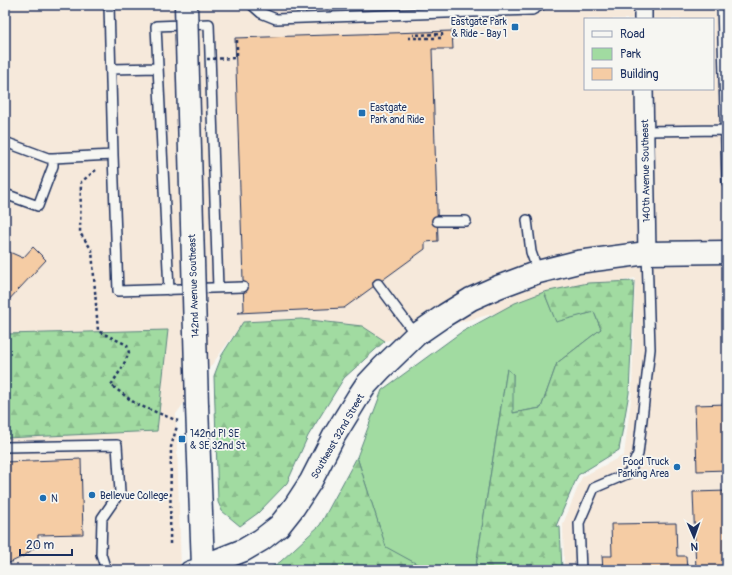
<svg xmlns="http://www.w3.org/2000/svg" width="732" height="575" viewBox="0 0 732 575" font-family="Pangolin,sans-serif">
<defs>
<pattern id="forest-firs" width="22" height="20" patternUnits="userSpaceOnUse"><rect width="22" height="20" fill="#a1dba1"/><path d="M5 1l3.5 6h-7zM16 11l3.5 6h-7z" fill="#8abc8d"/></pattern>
</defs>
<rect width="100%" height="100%" fill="#f6f6f2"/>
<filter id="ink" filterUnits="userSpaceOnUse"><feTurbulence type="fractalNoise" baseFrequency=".025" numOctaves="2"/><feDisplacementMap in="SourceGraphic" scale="8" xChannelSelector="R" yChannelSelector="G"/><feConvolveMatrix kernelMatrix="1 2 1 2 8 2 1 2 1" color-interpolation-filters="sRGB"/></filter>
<g filter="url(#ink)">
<path fill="#f6e9db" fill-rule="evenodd" d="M5 5H727V570H564L563 524 582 477 624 455 632 392 635 278 385 341 361 326 243 322 176 414 181 570H5ZM585 19H713V89H585Z"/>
<path fill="#a1dba1" stroke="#5e8580" d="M544 292 556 321 594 312 601 329 557 363 541 408 512 413 513 374 507 369 476 566 472 570H428L386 548 357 457 382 390 460 333 515 303Z"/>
<path fill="url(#forest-firs)" stroke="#5e8580" d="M634 281 629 393 619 450 578 475 556 526 560 527 562 570H472L476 566 507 369 513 374V413L541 408 557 363 601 329 594 312 556 322 544 292 588 283Z
M301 319 362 326 385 341 344 378 308 436 287 483 258 513 240 526 222 511 218 502 214 376 222 355 243 322Z
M168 330 157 431 5 438V334Z
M357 457 386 547 428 570H267L280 562 320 525Z"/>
<path fill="#f5cca4" stroke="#1b2f5e" d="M452 31 453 49H432L438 241 425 242V249L344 308 238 313 244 310 235 38Z
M33 247 46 260 5 304V250L23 258Z
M727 404V470L697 471 695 405Z
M180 436H184V442H180Z
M81 459 83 534 38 535V545L24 556 5 565V462Z
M727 491V570H696L693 492Z
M676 523 677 556H686L687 570H603L602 556H612L611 524Z"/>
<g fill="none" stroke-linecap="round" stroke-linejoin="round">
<g stroke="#1b2f5e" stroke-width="12">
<path id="lane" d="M109 5 113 155 118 291 243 287
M252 5 261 13 276 19 532 10 541 5
M722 5 727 182
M111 69 158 68
M644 131 725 130
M5 142 48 158H53
M5 194 38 206 53 166V158L113 155
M527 220 531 252 538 272
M437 221H466
M378 284 416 335
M169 290 156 26 209 24 218 288
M5 447 117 445 120 492 102 518 101 554 106 570
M581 570 579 523 594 488 629 473 638 454 650 349 647 253"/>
</g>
<g stroke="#1b2f5e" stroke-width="20">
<path id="street" d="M643 5V19
M644 89 647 253
M189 570 203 566"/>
</g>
<g stroke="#1b2f5e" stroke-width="25">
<path id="secondary" d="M197 406 203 566 244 550 261 540 279 526 294 507 311 481 334 436 358 397 366 385 382 368 416 335 445 315 471 299 498 287 538 272 578 262 647 253 727 252"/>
</g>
<path stroke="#1b2f5e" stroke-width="2.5" stroke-dasharray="3 3" stroke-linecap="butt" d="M408 38H442V34L413 35
M237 40V58
M96 170 81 182 80 233 92 250 98 331 127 345 129 353 122 368 111 385 136 404 178 421
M170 544 171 447 177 426"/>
<use href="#lane" stroke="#f6f6f2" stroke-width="9"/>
<use href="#street" stroke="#f6f6f2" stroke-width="17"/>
<use href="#secondary" stroke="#f6f6f2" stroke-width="22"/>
<g stroke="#1b2f5e" stroke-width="25" stroke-linecap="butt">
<path id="secondary-bridge" d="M186 5 197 406"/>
</g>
<path stroke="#1b2f5e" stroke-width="2.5" stroke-dasharray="3 3" stroke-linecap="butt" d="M207 59 237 58"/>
<use href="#secondary-bridge" stroke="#f6f6f2" stroke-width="22"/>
</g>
</g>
<g fill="#1f6fb2" stroke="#f6f6f2" stroke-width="1.5">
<rect x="511" y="23" width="8" height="8" rx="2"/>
<rect x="358" y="109" width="8" height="8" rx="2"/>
<rect x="178" y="435" width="8" height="8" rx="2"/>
<circle cx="677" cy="467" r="4"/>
<circle cx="92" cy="495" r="4"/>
<circle cx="43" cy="498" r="4"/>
</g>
<g text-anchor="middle" stroke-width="3.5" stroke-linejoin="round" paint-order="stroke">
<g font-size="10" fill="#1b2f5e" stroke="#f6f6f2" text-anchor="start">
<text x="507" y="25" text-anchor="end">Eastgate Park<tspan x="507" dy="12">&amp; Ride - Bay 1</tspan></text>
<text x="370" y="111">Eastgate<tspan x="370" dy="12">Park and Ride</tspan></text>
<text x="190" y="437">142nd Pl SE<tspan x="190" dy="12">&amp; SE 32nd St</tspan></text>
<text x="669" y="465" text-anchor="end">Food Truck<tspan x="669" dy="12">Parking Area</tspan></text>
<text x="100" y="499">Bellevue College</text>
<text x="51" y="502">N</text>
</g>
<g font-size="10" fill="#1b2f5e" stroke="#f6f6f2">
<text transform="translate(645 171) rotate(-91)" y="4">140th Avenue Southeast</text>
<text transform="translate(193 286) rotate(-92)" y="4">142nd Avenue Southeast</text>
<text transform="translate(337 436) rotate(-60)" y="4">Southeast 32nd Street</text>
</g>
</g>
<rect width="732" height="575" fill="none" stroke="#f6f6f2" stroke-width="20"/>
<rect x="10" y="10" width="712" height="555" fill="none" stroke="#1b2f5e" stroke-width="1.5" filter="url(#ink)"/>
<rect x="584" y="18" width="130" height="72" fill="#f6f6f2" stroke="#9ea6b7"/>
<rect x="592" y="31" width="20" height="6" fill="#f6f6f2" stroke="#9ea6b7"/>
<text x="620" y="38" font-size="12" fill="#1b2f5e">Road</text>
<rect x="592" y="48" width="20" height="12" fill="#a1dba1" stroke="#9ea6b7"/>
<text x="620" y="58" font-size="12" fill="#1b2f5e">Park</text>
<rect x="592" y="68" width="20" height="12" fill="#f5cca4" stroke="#9ea6b7"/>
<text x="620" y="78" font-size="12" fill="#1b2f5e">Building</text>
<g transform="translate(694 537) rotate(178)" stroke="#f6f6f2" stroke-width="3" paint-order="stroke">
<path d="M0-3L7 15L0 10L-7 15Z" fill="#1b2f5e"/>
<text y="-6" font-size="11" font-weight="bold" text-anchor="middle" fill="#1b2f5e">N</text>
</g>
<path d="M20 549v6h52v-6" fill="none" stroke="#1b2f5e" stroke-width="2"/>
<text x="26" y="549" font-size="12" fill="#1b2f5e" stroke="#f6f6f2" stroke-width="3" paint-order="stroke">20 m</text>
</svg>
